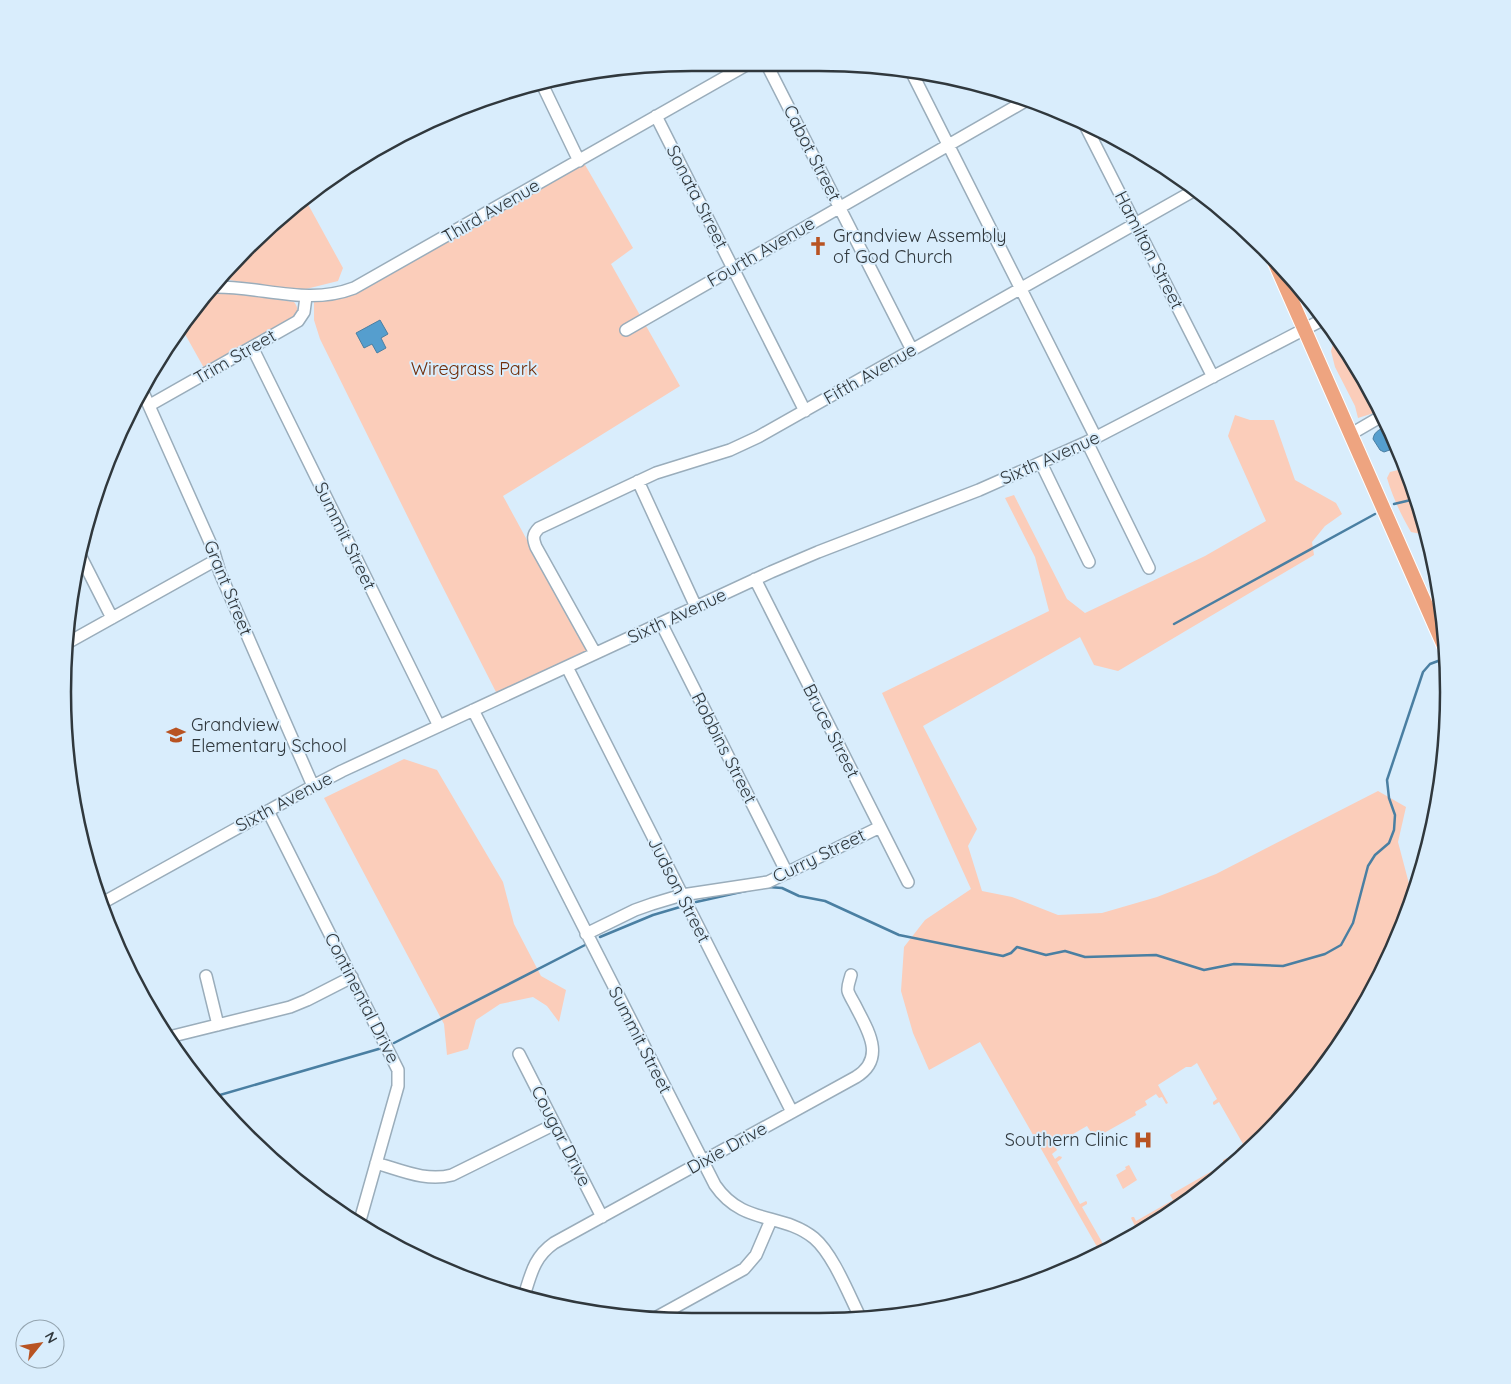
<svg xmlns="http://www.w3.org/2000/svg" width="1511" height="1384" viewBox="0 0 1511 1384" font-family="Quicksand,sans-serif">
<rect width="100%" height="100%" fill="#d9edfc"/>
<path fill="#fbcdba" d="M584 163 633 248 611 264 680 386 503 496 587 650 585 653 497 694 433 568 320 339 314 320V302L350 295 360 292Z
M304 197 343 268 338 281 298 291 223 279Z
M240 294 294 302C298 307 298 310 296 316L204 368 181 327C187 317 193 304 203 298 213 292 229 294 240 294Z
M1340 339 1379 411 1377 412 1358 418 1355 406 1335 367 1331 351 1333 344Z
M1235 415 1250 420H1274L1295 480 1336 503 1342 514 1325 526 1312 542 1314 555 1118 671 1094 665 1080 637 923 726 977 829 968 846 982 891 1012 897 1058 915 1102 913 1157 897 1216 874 1378 791 1406 807 1398 842 1412 895 1401 933 1343 1041 1271 1129 1264 1132 1260 1140 1225 1169 1223 1164V1160L1227 1158 1229 1162 1240 1156 1237 1149 1243 1144 1219 1102 1214 1105 1213 1104V1102L1217 1099 1197 1063 1191 1067H1186L1158 1085 1168 1103 1166 1104 1162 1097 1159 1098 1156 1094 1145 1101 1147 1105 1135 1112 1136 1115 1104 1133 1103 1131 1094 1137 1087 1126 1054 1145 1057 1150 1052 1154 1055 1159 1059 1156 1062 1157 1061 1159 1057 1162 1080 1204 1086 1201 1087 1202V1204L1082 1207 1106 1249 1100 1252 980 1042 929 1070 913 1033 901 991 904 947 925 920 971 889 882 693 1049 611 1035 557 1005 498 1014 495 1067 599 1085 613 1205 556 1266 521 1228 436Z
M1406 468 1426 535 1411 532C1401 515 1393 498 1387 478L1390 472Z
M404 759 437 770 503 882 514 924 541 976 566 990 559 1022 547 1006 533 997 500 1004 476 1020 468 1049 447 1055 444 1024 324 798Z
M1129 1165 1137 1180 1123 1189 1116 1175 1126 1169 1125 1167Z
M1212 1171 1216 1172 1218 1175 1192 1197H1187L1135 1226 1131 1218 1132 1217H1134L1136 1221 1173 1200 1170 1195Z"/>
<path fill="#559ece" stroke="#4a7fa2" d="M380 320 388 334 381 338 386 348 377 353 372 344 364 348 356 333Z
M1387 426 1398 447 1384 452 1380 450 1373 439C1374 431 1381 429 1387 426Z"/>
<g fill="none" stroke-linecap="round" stroke-linejoin="round">
<path stroke="#4a7fa2" stroke-width="2.5" d="M1394 504 1415 499
M1174 624 1375 514
M768 887 782 888 799 896 825 901 899 935 1003 956 1011 953 1017 947 1046 955 1065 951 1085 957 1156 955 1204 970 1234 964 1283 966 1325 954 1341 945 1353 923 1368 866 1375 855 1389 843 1394 830 1395 815 1389 798 1387 780 1423 672 1430 664 1438 661
M696 902 750 890
M600 937 653 915 680 907
M394 1043 585 945
M213 1097 382 1048"/>
<g stroke="#9aadbb" stroke-width="14">
<path id="minor" d="M766 63 912 350
M911 71 1096 438
M542 84 579 161
M656 116 805 411
M1084 123 1213 377
M214 287C262 286 307 306 354 288L750 63
M626 330 1027 100
M252 347 439 726
M142 390 213 549 220 573 313 786
M150 405 298 321 304 312 306 297
M1351 434 1382 416
M1087 442 1149 568
M1041 463 1089 562
M638 481 696 607
M80 555 112 618
M755 579 908 882
M661 623 787 873
M69 642 216 560
M595 653 536 547C533 539 532 535 539 528L656 473 730 450 758 437 1195 190
M567 667 792 1112
M473 710 715 1185C743 1226 782 1212 814 1238 833 1254 849 1295 860 1317
M268 811 398 1070V1086L359 1224
M104 902 313 786 342 771 771 572 818 552 979 490 1087 442 1324 319
M586 934 635 910 652 904 682 895 768 882 880 827
M206 976 218 1025
M169 1037 290 1007 307 1000 352 977
M519 1054 602 1217
M376 1163C401 1170 426 1182 452 1175L555 1124
M524 1296C531 1274 534 1257 554 1243L856 1077C887 1058 867 1029 855 1005 853 1001 849 995 848 991 847 986 850 980 851 975
M657 1317 744 1269 756 1255 771 1220"/>
</g>
<g stroke="#fff" stroke-width="16">
<path id="major" d="M1272 256 1444 646"/>
</g>
<use href="#minor" stroke="#fff" stroke-width="11"/>
<use href="#major" stroke="#eea480" stroke-width="14"/>
</g>
<defs>
<g id="church-bare" transform="scale(1.5)"><path d="M-1.2-6h2.4v3.5h3.3v2.4h-3.3V6h-2.4V-.1h-3.3v-2.4h3.3Z" fill="#b85322" stroke="#d9edfc" stroke-width="2.5" paint-order="stroke"/></g>
<g id="school-bare" transform="scale(1.5)"><path d="M0-5L7-2L0 1L-7-2ZM-4 1L0 2.5L4 1V4Q0 6-4 4Z" fill="#b85322" stroke="#d9edfc" stroke-width="2.5" paint-order="stroke"/></g>
<g id="hospital-bare" transform="scale(1.5)"><path d="M-5-5h3v3.5h4V-5h3V5h-3V1.5h-4V5h-3Z" fill="#b85322" stroke="#d9edfc" stroke-width="2.5" paint-order="stroke"/></g>
</defs>
<g fill-rule="evenodd">
<use href="#church-bare" x="818" y="246"/>
<use href="#school-bare" x="176" y="735"/>
<use href="#hospital-bare" x="1143" y="1140"/>
</g>
<g text-anchor="middle" stroke-width="4" stroke-linejoin="round" paint-order="stroke">
<g font-size="18" fill="#30383d" stroke="#d9edfc">
<text transform="translate(812 153) rotate(63)" y="6">Cabot Street</text>
<text transform="translate(697 197) rotate(63)" y="6">Sonata Street</text>
<text transform="translate(491 211) rotate(-30)" y="6">Third Avenue</text>
<text transform="translate(1149 250) rotate(63)" y="6">Hamilton Street</text>
<text transform="translate(761 252) rotate(-30)" y="6">Fourth Avenue</text>
<text transform="translate(235 357) rotate(-30)" y="6">Trim Street</text>
<text transform="translate(870 374) rotate(-30)" y="6">Fifth Avenue</text>
<text transform="translate(1050 458) rotate(-24)" y="6">Sixth Avenue</text>
<text transform="translate(345 536) rotate(64)" y="6">Summit Street</text>
<text transform="translate(228 588) rotate(68)" y="6">Grant Street</text>
<text transform="translate(677 616) rotate(-25)" y="6">Sixth Avenue</text>
<text transform="translate(831 731) rotate(63)" y="6">Bruce Street</text>
<text transform="translate(724 748) rotate(63)" y="6">Robbins Street</text>
<text transform="translate(284 802) rotate(-28)" y="6">Sixth Avenue</text>
<text transform="translate(819 856) rotate(-26)" y="6">Curry Street</text>
<text transform="translate(679 890) rotate(63)" y="6">Judson Street</text>
<text transform="translate(362 998) rotate(63)" y="6">Continental Drive</text>
<text transform="translate(640 1040) rotate(63)" y="6">Summit Street</text>
<text transform="translate(561 1136) rotate(63)" y="6">Cougar Drive</text>
<text transform="translate(727 1148) rotate(-29)" y="6">Dixie Drive</text>
</g>
<g font-size="18" fill="#30383d" stroke="#d9edfc" text-anchor="start">
<text x="833" y="242">Grandview Assembly<tspan x="833" dy="21">of God Church</tspan></text>
<text x="191" y="731">Grandview<tspan x="191" dy="21">Elementary School</tspan></text>
<text x="1128" y="1146" text-anchor="end">Southern Clinic</text>
</g>
<g font-size="18" fill="#702d09" stroke="#d9edfc">
<text x="474" y="375">Wiregrass Park</text>
</g>
</g>
<path d="M0 0H1511V1384H0ZM692 71H819A621 621 0 0 1 1440 692V692A621 621 0 0 1 819 1313H692A621 621 0 0 1 71 692V692A621 621 0 0 1 692 71Z" fill="#d9edfc" fill-rule="evenodd"/>
<path fill="none" stroke="#30383d" stroke-width="2.5" d="M692 71H819A621 621 0 0 1 1440 692V692A621 621 0 0 1 819 1313H692A621 621 0 0 1 71 692V692A621 621 0 0 1 692 71Z"/>
<g transform="translate(40 1344) rotate(60)"><circle r="24" fill="#d9edfc" stroke="#95a5b0"/>
<path d="M0-4L9 19L0 12L-9 19Z" fill="#b85322"/>
<text y="-8" font-size="14" font-weight="bold" text-anchor="middle" fill="#30383d">N</text>
</g>
</svg>
